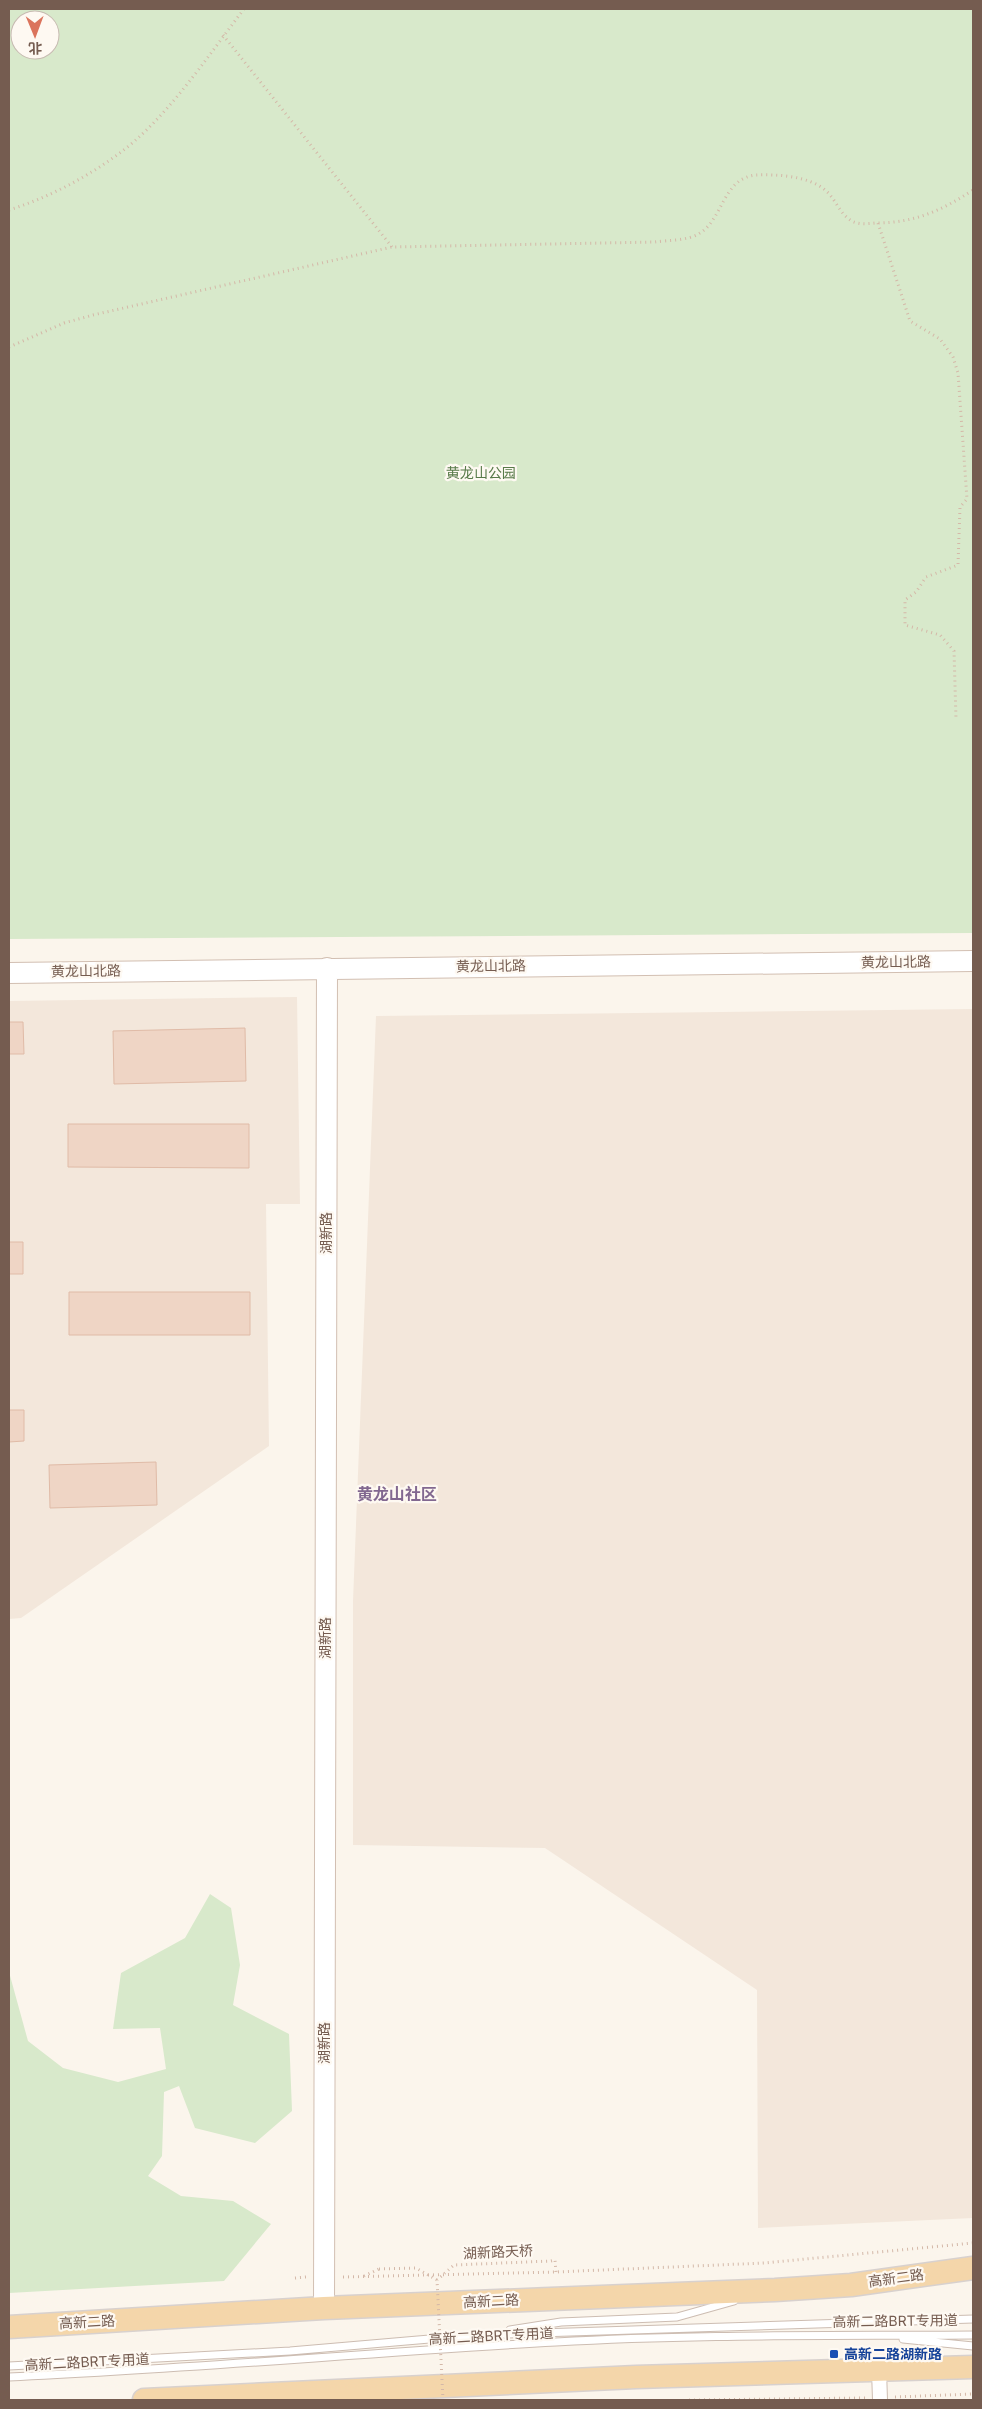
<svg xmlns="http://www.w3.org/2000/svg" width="982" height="2409" viewBox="0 0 982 2409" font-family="Inter,'Noto Sans SC',sans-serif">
<rect width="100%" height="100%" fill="#fbf5ec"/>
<path fill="#f3e7db" d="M297 997 300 1204H266L269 1446 21 1618 9 1619V1001Z
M973 1009V2218L758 2228 757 1990 545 1848 353 1845V1601L376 1016Z"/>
<path fill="#d8e9cb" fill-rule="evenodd" d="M9 9H973V933L9 939ZM20 20H50V50H20Z
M210 1894 231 1908 240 1965 233 2005 289 2034 292 2111 255 2143 195 2128 179 2086 164 2092 162 2156 148 2176 181 2196 233 2201 271 2224 224 2281 9 2293V1972L28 2041 63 2068 118 2082 166 2069 160 2028 113 2029 121 1973 185 1938Z"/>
<path fill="#efd5c5" stroke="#e0bba7" d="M9 1022H23L24 1054H9Z
M245 1028 246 1081 114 1084 113 1031Z
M68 1124H249V1168L68 1167Z
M9 1242H23V1274H9Z
M69 1292H250V1335H69Z
M9 1410H24V1441L9 1442Z
M156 1462 157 1505 50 1508 49 1465Z"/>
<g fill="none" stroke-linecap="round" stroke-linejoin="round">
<g stroke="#cdbdb2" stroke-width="9">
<path id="lane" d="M510 2330 561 2322 677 2317 734 2301
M903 2339 973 2346
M9 2366 290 2351 476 2335 973 2319
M9 2377C191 2369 373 2352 556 2342 694 2334 835 2336 973 2335"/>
</g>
<g stroke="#cdbdb2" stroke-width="16">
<path id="street" d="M879 2370 880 2400"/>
</g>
<g stroke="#d2bfb2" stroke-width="22">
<path id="secondary" d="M9 973 973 961
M324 2308 327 968"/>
</g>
<g stroke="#d8d1ce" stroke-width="25">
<path id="primary" d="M9 2327 324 2308 775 2290 851 2285 973 2268
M144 2400 636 2377 973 2367"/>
</g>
<path stroke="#d4b8a8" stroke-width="3" stroke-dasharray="1 4" stroke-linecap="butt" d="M223 35 392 247
M9 210C47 198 84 179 117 155 165 121 208 56 244 9
M878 223 910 321 940 339 953 357 958 373 967 499 960 507 958 565 926 577 916 592 905 600V625L940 635 954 651 956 719
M9 347 64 323 93 315 392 247 655 242C668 240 688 241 700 233 723 219 723 178 756 175 776 174 809 176 825 190 835 198 839 212 849 219 856 225 866 224 875 223 914 223 941 211 973 190
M551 2261 555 2260 556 2272
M364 2276 379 2269
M343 2277 556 2272 764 2263 973 2243
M295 2278 306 2277
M895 2397 973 2394
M689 2400 866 2398"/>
<use href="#lane" stroke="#fff" stroke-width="7"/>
<use href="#street" stroke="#fff" stroke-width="14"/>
<use href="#secondary" stroke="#fff" stroke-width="20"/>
<use href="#primary" stroke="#f4d6aa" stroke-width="22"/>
<path stroke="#d4b8a8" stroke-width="3" stroke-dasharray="1 4" stroke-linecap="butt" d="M379 2269 416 2268 437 2280
M443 2400 437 2280 454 2265 551 2261"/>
</g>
<rect fill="#1a4fb4" stroke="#fef9f2" stroke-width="2" x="829" y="2349" width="10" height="10" rx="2.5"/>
<g text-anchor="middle" stroke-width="4.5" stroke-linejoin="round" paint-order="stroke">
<g font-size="14" fill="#587a49" stroke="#fef9f2">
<text x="481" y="478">黄龙山公园</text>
</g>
<g font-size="14" fill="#755c50" stroke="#fef9f2">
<text transform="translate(896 962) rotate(-1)" y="5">黄龙山北路</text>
<text transform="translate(491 966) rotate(-1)" y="5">黄龙山北路</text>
<text transform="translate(86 971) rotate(-1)" y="5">黄龙山北路</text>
<text transform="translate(326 1233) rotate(-90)" y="5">湖新路</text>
<text transform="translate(325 1638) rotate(-90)" y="5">湖新路</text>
<text transform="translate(324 2043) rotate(-90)" y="5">湖新路</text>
<text transform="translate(498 2252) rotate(-3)" y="5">湖新路天桥</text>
<text transform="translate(896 2278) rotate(-8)" y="5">高新二路</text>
<text transform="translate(491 2301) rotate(-3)" y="5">高新二路</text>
<text transform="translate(895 2321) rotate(-1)" y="5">高新二路BRT专用道</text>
<text transform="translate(87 2322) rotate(-3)" y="5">高新二路</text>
<text transform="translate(491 2336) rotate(-3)" y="5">高新二路BRT专用道</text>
<text transform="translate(87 2362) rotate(-3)" y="5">高新二路BRT专用道</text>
</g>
<g font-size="14" font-weight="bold" fill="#164399" stroke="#fef9f2" text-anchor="start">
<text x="844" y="2359">高新二路湖新路</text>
</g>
<g font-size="16" font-weight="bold" fill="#826890" stroke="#fef9f2">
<text x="397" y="1500">黄龙山社区</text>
</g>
</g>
<rect width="982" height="2409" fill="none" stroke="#755c50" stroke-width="20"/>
<g transform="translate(35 35) rotate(179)"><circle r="24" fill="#fef9f2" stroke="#c7bab1"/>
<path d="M0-4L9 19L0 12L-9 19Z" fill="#db745c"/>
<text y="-8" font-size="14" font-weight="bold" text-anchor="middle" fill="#755c50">北</text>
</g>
</svg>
